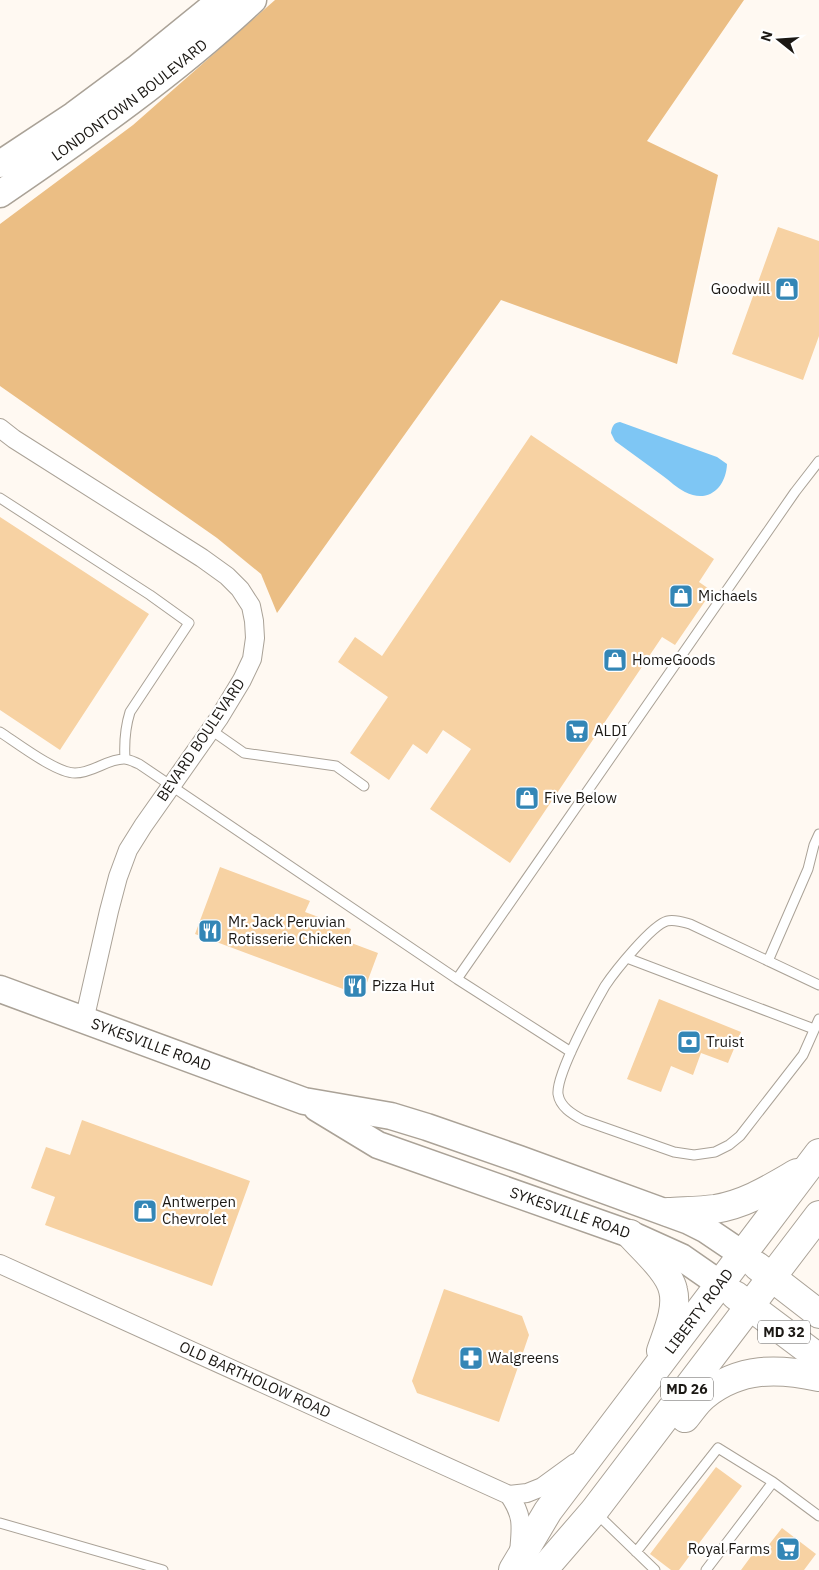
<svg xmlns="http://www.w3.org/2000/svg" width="819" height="1570" viewBox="0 0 819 1570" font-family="'IBM Plex Sans',sans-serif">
<rect width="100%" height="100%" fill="#fff9f2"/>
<path fill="#ebbe84" d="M275 0H744L647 141 718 175 677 364 501 300 277 613 261 574 217 538 0 386V224L133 125Z"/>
<path fill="#7ec6f4" d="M620 422 717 457 727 464C726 488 708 504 685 492 677 488 670 481 663 476 647 464 631 453 615 441L611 433C612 427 613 423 620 422Z"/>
<path fill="#f7d2a3" d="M778 227 819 241V336L803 380 732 354Z
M531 435 714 559 699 582 712 591 675 645 662 637 510 863 430 809 471 749 443 730 427 754 413 744 389 780 350 753 388 697 338 662 355 637 382 656Z
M0 517 149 614 60 750 0 710Z
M220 867 310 901 305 912 351 929 346 941 378 953 362 996 195 934Z
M659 999 741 1032 728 1063 701 1053 693 1075 671 1066 661 1092 627 1079Z
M82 1120 250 1181 212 1286 45 1225 55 1197 31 1188 46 1147 70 1155Z
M444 1289 522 1316 529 1335 499 1422 417 1393 412 1381Z
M716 1467 742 1486 679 1570H671L650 1554Z
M782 1528 816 1554 804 1570H741L758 1547 764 1551Z"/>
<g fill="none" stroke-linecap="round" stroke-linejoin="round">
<g stroke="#aaa297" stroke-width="11">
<path id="lane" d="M0 498 150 595 189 623 130 712C125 728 124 742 125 759
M211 730 244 753 336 766 364 786
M0 732C17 743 56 773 75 773 93 773 107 759 124 759 129 759 134 762 139 764L457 979 571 1052
M627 958 814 1029
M768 961 808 869 814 845 819 834
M457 979 795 492 819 461
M819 985 690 924C683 922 675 919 667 921 652 925 615 971 605 986 594 1005 556 1074 558 1094 560 1107 572 1114 583 1120L674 1152 694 1155 715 1152 729 1145 740 1136 803 1055 819 1019
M596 1513 655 1570
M0 1523 163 1570
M636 1552 718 1448 773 1482 819 1516
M706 1570 773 1482"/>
</g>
<g stroke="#aaa297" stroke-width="20">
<g id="street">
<path d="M0 428 14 439 202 558 227 576 240 589 251 606 254 621 255 638 252 659 242 680 219 718 143 826 128 850 118 877 109 911 84 1021"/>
<path id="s1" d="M0 1264 509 1495C524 1517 521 1527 519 1553"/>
<path d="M509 1495 527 1493 542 1487 575 1463"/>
</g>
</g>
<g stroke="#aaa297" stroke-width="29">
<g id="secondary">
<path d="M0 164 74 115 136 69 221 0"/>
<path id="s2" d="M0 194C88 134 175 73 253 0"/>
<path id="s3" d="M0 989 304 1101 391 1116 427 1127 519 1159 689 1221 705 1229 742 1254"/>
<path id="s4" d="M317 1108 378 1145 630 1234 681 1257 720 1284"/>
</g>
</g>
<g stroke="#aaa297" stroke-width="30">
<g id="primary">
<path d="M668 1212C683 1211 700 1211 715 1209 746 1204 771 1188 797 1173"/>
<path d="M630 1234C643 1249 669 1271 673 1290 678 1309 667 1333 661 1351"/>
<path d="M757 1266 819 1314"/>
<path d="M735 1295 819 1358"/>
<path d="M685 1418C691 1411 697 1401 705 1395 740 1367 778 1368 819 1377"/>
<path id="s5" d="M513 1570 548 1511 819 1153"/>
<path d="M543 1570 594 1511 819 1215"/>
</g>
</g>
<use href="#lane" stroke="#fff" stroke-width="9"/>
<use href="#street" stroke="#fff" stroke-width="18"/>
<use href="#secondary" stroke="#fff" stroke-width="26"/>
<use href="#primary" stroke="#fff" stroke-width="28"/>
</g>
<defs>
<g id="shop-square" transform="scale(1.25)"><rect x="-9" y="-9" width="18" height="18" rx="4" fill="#3386b6" stroke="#fff"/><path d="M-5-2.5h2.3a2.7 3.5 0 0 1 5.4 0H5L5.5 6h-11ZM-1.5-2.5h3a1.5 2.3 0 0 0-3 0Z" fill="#fff"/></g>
<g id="supermarket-square" transform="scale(1.25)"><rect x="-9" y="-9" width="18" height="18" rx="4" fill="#3386b6" stroke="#fff"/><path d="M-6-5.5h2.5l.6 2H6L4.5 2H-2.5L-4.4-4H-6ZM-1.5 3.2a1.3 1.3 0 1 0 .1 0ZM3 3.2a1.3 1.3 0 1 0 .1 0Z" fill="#fff"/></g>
<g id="restaurant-square" transform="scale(1.25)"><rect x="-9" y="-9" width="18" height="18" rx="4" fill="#3386b6" stroke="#fff"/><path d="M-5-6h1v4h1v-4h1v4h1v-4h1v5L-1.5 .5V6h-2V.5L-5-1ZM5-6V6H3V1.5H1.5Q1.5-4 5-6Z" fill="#fff"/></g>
<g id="bank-square" transform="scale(1.25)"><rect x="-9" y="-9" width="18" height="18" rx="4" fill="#3386b6" stroke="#fff"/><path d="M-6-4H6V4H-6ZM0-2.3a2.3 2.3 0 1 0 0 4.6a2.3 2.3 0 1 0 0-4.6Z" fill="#fff"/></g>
<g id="pharmacy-square" transform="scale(1.25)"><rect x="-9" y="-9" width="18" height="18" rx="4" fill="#3386b6" stroke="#fff"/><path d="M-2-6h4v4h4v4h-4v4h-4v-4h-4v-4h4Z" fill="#fff"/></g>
</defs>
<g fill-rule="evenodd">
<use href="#shop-square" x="787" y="289"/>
<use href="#shop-square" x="681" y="596"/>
<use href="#shop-square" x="615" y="660"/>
<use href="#supermarket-square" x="577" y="731"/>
<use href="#shop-square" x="527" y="798"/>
<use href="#restaurant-square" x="210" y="931"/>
<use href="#restaurant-square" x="355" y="986"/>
<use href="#bank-square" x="689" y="1042"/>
<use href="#shop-square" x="145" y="1211"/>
<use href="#pharmacy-square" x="471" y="1358"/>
<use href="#supermarket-square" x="788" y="1549"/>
</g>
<g text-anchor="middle" stroke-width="4.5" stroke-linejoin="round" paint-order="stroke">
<g fill="#fff" stroke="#5f5d5a" stroke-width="1">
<rect x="758" y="1320.5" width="52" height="23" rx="4"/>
<rect x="661" y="1377.5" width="52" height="23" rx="4"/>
</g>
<g font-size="14" font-weight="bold" fill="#1b1814">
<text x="784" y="1337">MD 32</text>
<text x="687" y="1394">MD 26</text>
</g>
<g font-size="15" fill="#1b1814" stroke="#fff">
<text dy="5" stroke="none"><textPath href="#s2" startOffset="160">LONDONTOWN BOULEVARD</textPath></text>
<text transform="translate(201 740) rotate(-56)" y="5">BEVARD BOULEVARD</text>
<text dy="5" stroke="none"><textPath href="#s3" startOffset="161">SYKESVILLE ROAD</textPath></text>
<text dy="5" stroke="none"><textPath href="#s4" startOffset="275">SYKESVILLE ROAD</textPath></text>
<text dy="5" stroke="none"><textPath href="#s5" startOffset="319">LIBERTY ROAD</textPath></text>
<text dy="5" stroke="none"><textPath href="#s1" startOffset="280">OLD BARTHOLOW ROAD</textPath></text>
</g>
<g font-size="15" fill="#1b1814" stroke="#fff" text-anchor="start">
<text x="770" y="294" text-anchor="end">Goodwill</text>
<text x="698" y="601">Michaels</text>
<text x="632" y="665">HomeGoods</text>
<text x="594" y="736">ALDI</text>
<text x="544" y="803">Five Below</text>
<text x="228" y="927">Mr. Jack Peruvian<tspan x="228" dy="17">Rotisserie Chicken</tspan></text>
<text x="372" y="991">Pizza Hut</text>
<text x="706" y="1047">Truist</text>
<text x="162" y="1207">Antwerpen<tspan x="162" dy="17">Chevrolet</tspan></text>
<text x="488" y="1363">Walgreens</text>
<text x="770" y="1554" text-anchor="end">Royal Farms</text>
</g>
</g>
<g transform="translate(779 40) rotate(287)" stroke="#ffffff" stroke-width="4" paint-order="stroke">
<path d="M0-4L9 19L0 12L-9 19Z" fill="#1b1814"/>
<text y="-8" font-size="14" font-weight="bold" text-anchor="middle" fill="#1b1814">N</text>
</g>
</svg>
